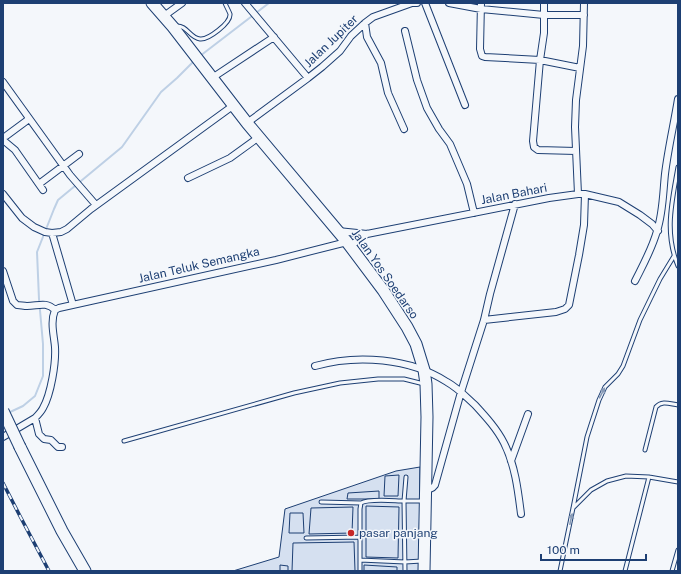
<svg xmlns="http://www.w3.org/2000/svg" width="681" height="574" viewBox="0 0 681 574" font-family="'Public Sans',sans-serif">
<rect width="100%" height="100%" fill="#f4f7fb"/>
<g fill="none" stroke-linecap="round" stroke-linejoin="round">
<path stroke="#bed0e5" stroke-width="2" d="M200 56 269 3
M8 413 23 406 35 396 43 376V344L39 299 37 252 54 209 58 200 122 147 161 92 177 78 195 60"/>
</g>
<path fill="#d5e0f0" stroke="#1d3f73" d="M420 467 419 571H233L279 557 285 509 396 471Z
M399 475 398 496H384L385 476Z
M379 491V499H347L348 493Z
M366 506 399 507 398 558 366 557Z
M353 507 352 533 309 534 311 508Z
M290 513H303L304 533H289Z
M354 542 355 571H292L293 543Z
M280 565 288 566V571H280Z
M364 565 397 567V571H364Z"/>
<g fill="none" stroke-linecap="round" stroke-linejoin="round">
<g stroke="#1d3f73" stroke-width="5">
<path id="service" d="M176 26C187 25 190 38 200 39 208 40 231 23 230 14 229 11 226 6 225 3
M678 167C672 202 664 232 678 266
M124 441 294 393 340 383 378 379H404L424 384
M645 450 656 407C662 400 670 404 678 405
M321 502 361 503
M573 508 591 490 607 481 626 476 649 477 678 482
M306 538 360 537
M360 560 405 562 422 561
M360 571V509L361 503C369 498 395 501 404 501L406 477
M405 571 404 501H423
M560 571 573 508 587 437 599 400 605 387 618 374 623 366 640 320 660 279 674 256
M625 571 649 477
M672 571 678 550"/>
</g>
<g stroke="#1d3f73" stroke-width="8">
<path id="minor" d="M245 3 308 78
M425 3 465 105
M449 3 481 9 544 15H584
M481 3 480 49 482 56 485 57 540 60 580 68
M544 3V33L540 60 533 141 534 147 538 150 576 151
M164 16 182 3
M365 23 367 37 381 63 388 93 404 129
M405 31 417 80 427 108 439 129 450 144 467 184 474 213
M212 78 274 37
M3 82 70 175 96 205
M247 123 308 78 322 67 340 51 351 36 365 23 373 17 412 3H417
M3 137 6 136 29 119
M3 140 15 150 43 190
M188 178 230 158 259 137
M39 184 79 154
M3 194 22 218 34 227 45 232 52 233 61 232 67 229 91 209 234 105
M578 194 575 127 576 100 583 46 584 3
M338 231 367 234 549 198 578 194H585L619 202 640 215 652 224 658 231
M52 233 73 305
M350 246 367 234
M3 271 13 301 17 305C20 305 24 306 27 306 38 306 46 301 55 310
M635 281C643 265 652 249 657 231 663 213 663 193 665 174 668 149 674 124 678 99
M55 310 59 308 276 260 347 242
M55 310C50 322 54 335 55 347 56 363 51 394 43 408 41 412 38 415 35 418L39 434 44 439 51 440 58 447H62
M484 320 556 312 565 309 569 305 579 255 584 225 585 194
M315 366C357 354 410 358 447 382 458 388 466 397 475 405 486 417 497 429 504 443 515 465 518 490 521 514
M3 437 35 418
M511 461 528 414
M426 489C430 489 432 489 435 485L461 392 484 320 490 294 515 204"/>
</g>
<g stroke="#1d3f73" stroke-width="13">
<path id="trunk" d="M152 3 173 27 247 123 347 242 383 290 407 327 416 344 424 370 426 384 427 417 424 571
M20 447 62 531 85 571"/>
</g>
<use href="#service" stroke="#f4f7fb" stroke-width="3"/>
<use href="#minor" stroke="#f4f7fb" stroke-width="6"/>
<use href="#trunk" stroke="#f4f7fb" stroke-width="11"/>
<g stroke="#1d3f73" stroke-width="3.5">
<path id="rail" d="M3 483 21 518 49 571"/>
</g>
<use href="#rail" stroke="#f4f7fb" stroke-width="2" stroke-dasharray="6" stroke-linecap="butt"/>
<g stroke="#1d3f73" stroke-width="13" stroke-linecap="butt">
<path id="trunk-bridge" d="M3 411 20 447"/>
</g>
<use href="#trunk-bridge" stroke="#f4f7fb" stroke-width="11"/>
</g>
<defs><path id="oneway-solid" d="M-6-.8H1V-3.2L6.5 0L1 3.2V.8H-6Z"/></defs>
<g fill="#889bb7">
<use href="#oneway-solid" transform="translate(602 393) rotate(-62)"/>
<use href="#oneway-solid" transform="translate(571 519) rotate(-78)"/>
</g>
<circle fill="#c62828" stroke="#f4f7fb" stroke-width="1.5" cx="351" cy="533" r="4"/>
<g text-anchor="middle" stroke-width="3" stroke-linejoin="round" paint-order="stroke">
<g font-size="12" fill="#1d3f73" stroke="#f4f7fb">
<text transform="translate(331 41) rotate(-44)" y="4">Jalan Jupiter</text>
<text transform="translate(514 194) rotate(-11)" y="4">Jalan Bahari</text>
<text transform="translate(199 265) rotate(-13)" y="4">Jalan Teluk Semangka</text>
<text transform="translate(385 274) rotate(55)" y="4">Jalan Yos Soedarso</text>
</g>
<g font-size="12" fill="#1d3f73" stroke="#f4f7fb" text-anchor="start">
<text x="359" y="537">pasar panjang</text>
</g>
</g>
<rect width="681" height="574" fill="none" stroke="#1d3f73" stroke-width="8"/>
<path d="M541 554v6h105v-6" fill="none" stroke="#1d3f73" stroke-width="2"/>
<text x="547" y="554" font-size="12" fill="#1d3f73" stroke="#f4f7fb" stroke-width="3" paint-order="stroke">100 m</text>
</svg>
